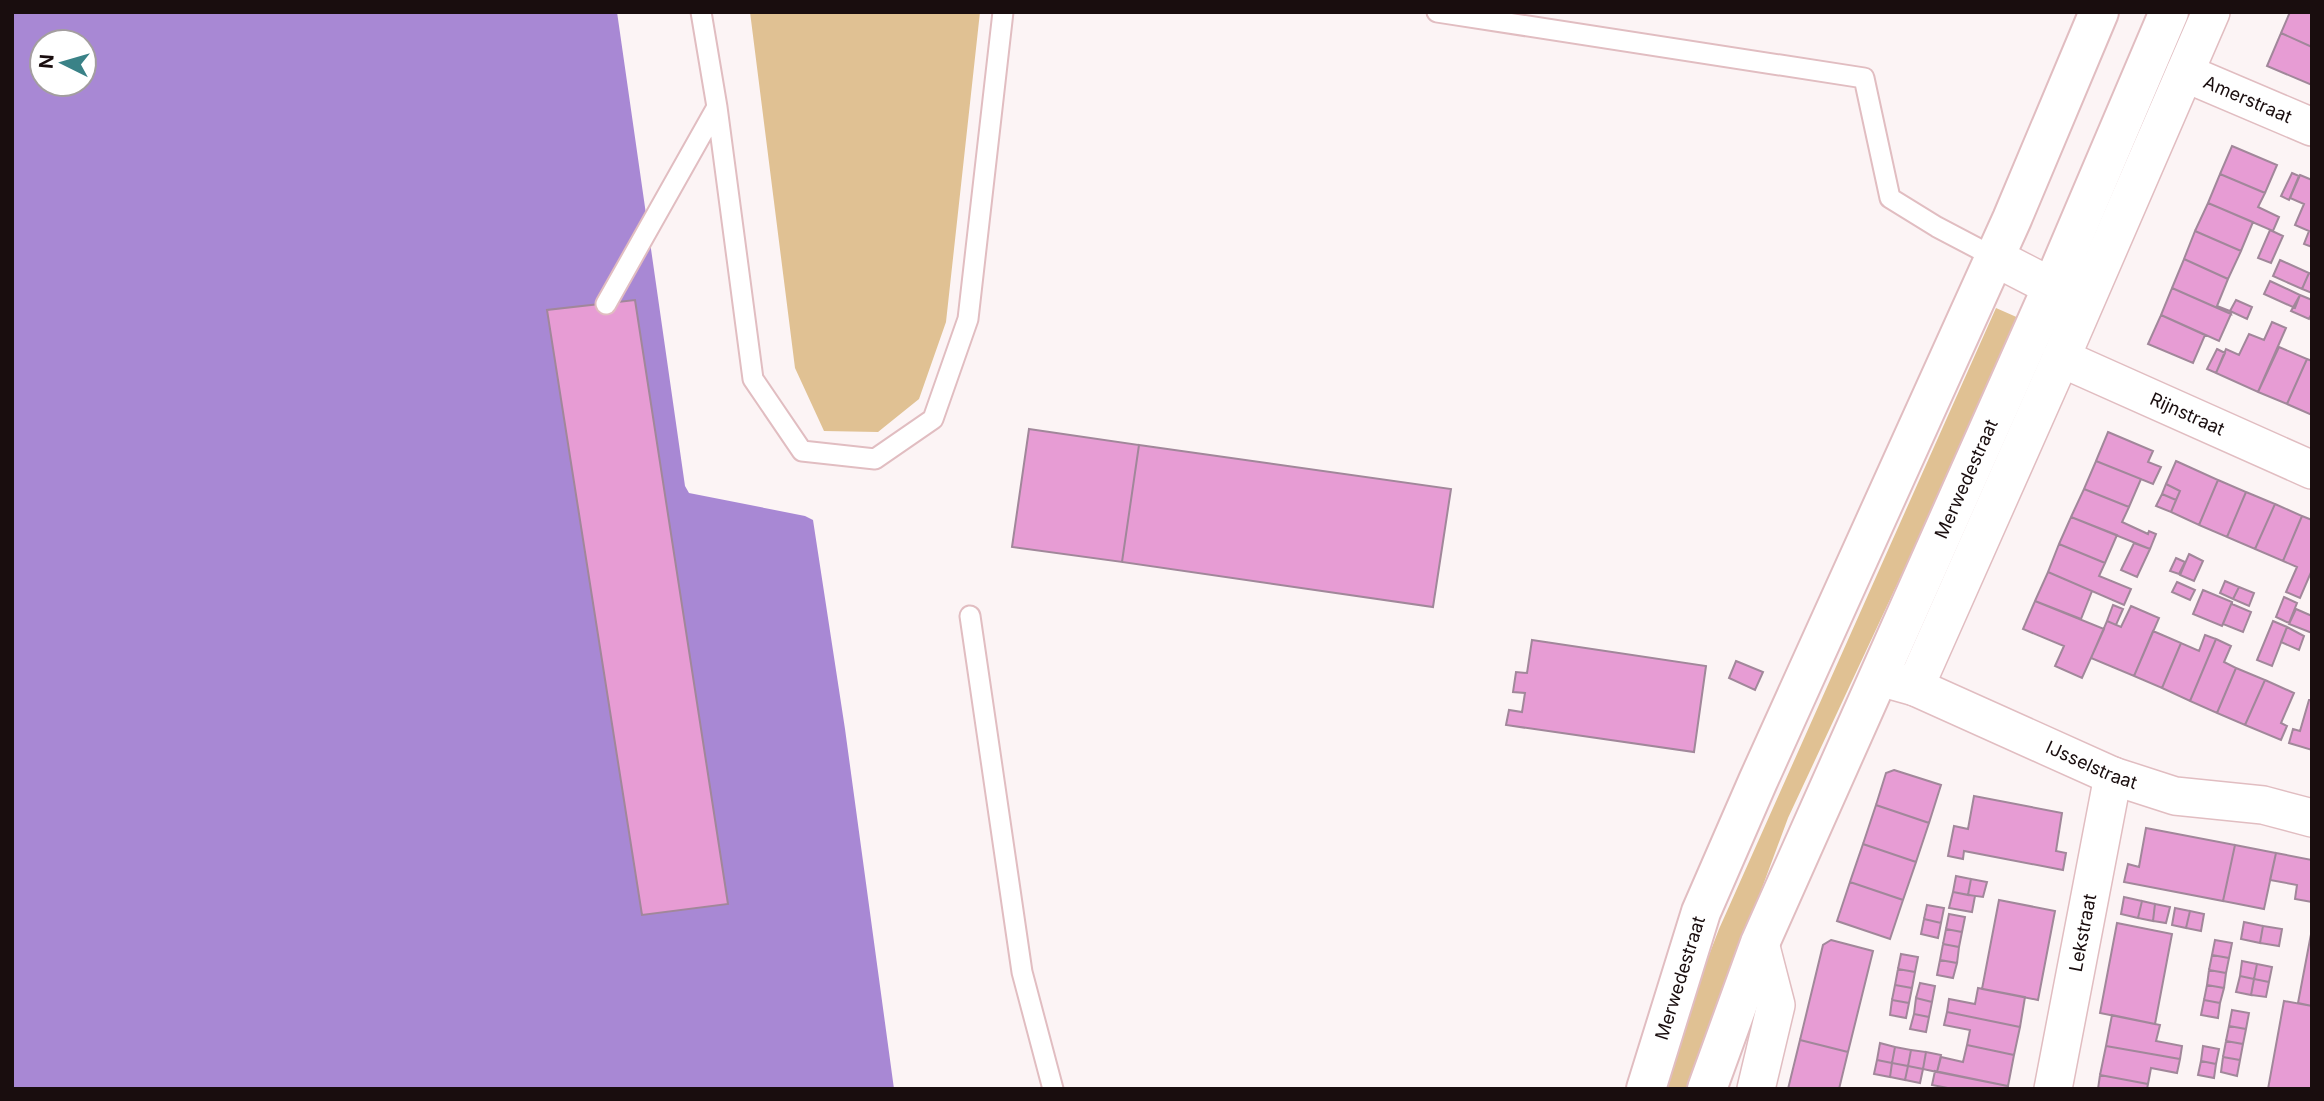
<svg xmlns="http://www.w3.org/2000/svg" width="2324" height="1101" viewBox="0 0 2324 1101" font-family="Inter,sans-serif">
<rect width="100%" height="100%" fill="#fcf4f5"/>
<path fill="#e0c193" d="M750 12H980L946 322 919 399 878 432 824 431 795 368Z
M1996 308 2021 319 1788 818 1710 1028 1695 1089H1663L1673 1049 1719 929Z"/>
<path fill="#a888d4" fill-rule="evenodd" d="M12 12H617L685 486 689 493 805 516 813 520 845 729 894 1089H12ZM42 42H84V84H42Z"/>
<path fill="#e79cd4" stroke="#a1879a" stroke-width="2" d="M2290 12H2312V47L2281 33Z
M2281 33 2312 47V85L2267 66Z
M2232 146 2277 165 2265 193 2220 174Z
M2292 173 2299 176 2289 200 2281 196Z
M2220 174 2265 193 2258 207 2279 217 2273 231 2208 203Z
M2300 175 2312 180V247L2304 244 2309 231 2295 225 2304 204 2290 198Z
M2208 203 2253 222 2241 251 2195 231Z
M2270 230 2283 236 2271 263 2258 258Z
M2195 231 2241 251 2228 279 2184 259Z
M2184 259 2228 279 2217 306 2230 311 2231 314 2172 288Z
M2280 260 2309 273 2302 289 2273 276Z
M2309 273 2312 274V293L2302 289Z
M2270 281 2300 295 2295 308 2264 294Z
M2172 288 2231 314 2219 341 2161 315Z
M2300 295 2312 300V313L2309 319 2291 311Z
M635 300 728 904 642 915 547 310Z
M2236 300 2252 307 2247 319 2230 311Z
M2161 315 2205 335 2193 363 2148 344Z
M2272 322 2286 328 2258 392 2216 373 2226 349 2239 355 2249 334 2264 340Z
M2279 347 2307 359 2287 404 2258 392Z
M2217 349 2225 353 2216 373 2207 369Z
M2307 359 2312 361V415L2287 404Z
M1029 429 1139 445 1122 562 1012 547Z
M2108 432 2153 451 2148 462 2161 467 2153 484 2096 461Z
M1139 445 1451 489 1433 607 1122 562Z
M2096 461 2141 479 2129 507 2084 489Z
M2176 461 2218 480 2199 525 2171 512 2180 491 2166 484Z
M2218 480 2246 492 2227 537 2199 525Z
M2166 484 2180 491 2176 500 2162 494Z
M2084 489 2129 507 2122 522 2148 534 2149 531 2156 534 2150 549 2071 517Z
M2246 492 2275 504 2255 549 2227 537Z
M2162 494 2176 500 2171 512 2156 506Z
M2275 504 2302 516 2283 561 2255 549Z
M2302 516 2312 520V570L2300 598 2286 592 2297 567 2283 561Z
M2071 517 2117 535 2105 563 2059 544Z
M2134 543 2150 549 2137 577 2121 570Z
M2059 544 2105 563 2099 576 2131 589 2124 605 2048 572Z
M2189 554 2203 561 2194 581 2180 575Z
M2176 558 2185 562 2179 574 2170 571Z
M2048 572 2092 591 2081 619 2035 601Z
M2225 581 2239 587 2233 599 2220 593Z
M2177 582 2195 590 2190 600 2172 592Z
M2239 587 2254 593 2249 606 2233 599Z
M2203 590 2232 602 2222 626 2193 614Z
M2284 597 2297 603 2289 623 2276 617Z
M2035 601 2104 629 2082 678 2055 666 2064 646 2023 629Z
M2232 602V604L2251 612 2243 632 2223 624Z
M2113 605 2123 609 2116 625 2107 621Z
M2131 606 2159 618 2134 676 2091 658 2107 621 2121 627Z
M2296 609 2312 616V633L2289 624Z
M2273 621 2287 627 2272 666 2257 660Z
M2287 627 2304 636 2299 650 2281 642Z
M2153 631 2181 643 2162 688 2134 676Z
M2205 635 2216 639 2190 701 2162 688 2181 643 2199 651Z
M2216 639 2231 646 2224 662 2236 668 2217 713 2190 701Z
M1532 640 1706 666 1694 752 1506 725 1509 710 1522 712 1525 693 1513 692 1516 672 1527 673Z
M1736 661 1763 672 1755 690 1729 678Z
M2236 668 2265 680 2245 725 2217 713Z
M2265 680 2294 693 2281 723 2287 726 2281 740 2245 725Z
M2309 700H2312V750L2289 743 2293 729 2300 731Z
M1894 770 1941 785 1929 823 1876 805 1886 773Z
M1974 796 2062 813 2056 851 2066 853 2063 870 1964 851 1963 859 1948 856 1954 826 1968 829Z
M1876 805 1929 823 1916 862 1863 844Z
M2146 828 2235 845 2223 901 2124 882 2128 864 2139 867Z
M1863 844 1916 862 1903 900 1850 882Z
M2235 845 2276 853 2264 909 2223 901Z
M2276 853 2312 860V902L2295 899 2297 885 2270 880Z
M1956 876 1971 879 1968 895 1953 892Z
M1971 879 1987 882 1983 897 1968 895Z
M1850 882 1903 900 1890 939 1837 921Z
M1953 892 1975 896 1972 912 1949 908Z
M2124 897 2142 901 2138 918 2121 914Z
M1999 900 2055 911 2038 1000 1982 989Z
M2142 901 2155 904 2153 921 2138 918Z
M2155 904 2170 907 2166 923 2153 921Z
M1927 905 1944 908 1941 923 1924 919Z
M2175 908 2190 911 2186 928 2172 925Z
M2190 911 2204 914 2201 931 2186 928Z
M1949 914 1965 917 1962 932 1946 929Z
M1924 919 1941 923 1938 938 1921 934Z
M2244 922 2263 926 2260 943 2241 939Z
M2117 923 2172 934 2155 1024 2100 1013Z
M2263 926 2282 929 2279 946 2260 943Z
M1946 929 1962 932 1959 947 1943 944Z
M2312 929V1006L2298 1003Z
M1831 940 1873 951 1848 1052 1800 1040 1823 945Z
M2215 940 2232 943 2229 958 2212 955Z
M1943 944 1959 947 1957 963 1940 960Z
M1901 954 1918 957 1915 972 1898 969Z
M2212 955 2229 958 2226 973 2209 970Z
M1940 960 1957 963 1953 978 1937 975Z
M2242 961 2257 964 2254 979 2240 976Z
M2257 964 2272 967 2269 982 2254 979Z
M1898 969 1915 972 1912 988 1895 985Z
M2209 970 2226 973 2224 988 2207 985Z
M2240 976 2254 979 2251 995 2236 992Z
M2254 979 2269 982 2266 997 2251 995Z
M1920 983 1935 986 1932 1002 1916 998Z
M1895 985 1912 988 1909 1003 1892 1000Z
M2207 985 2224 988 2220 1003 2204 1000Z
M1978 988 2025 997 2020 1027 1947 1012 1949 999 1975 1004Z
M1916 998 1932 1002 1929 1017 1914 1014Z
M1892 1000 1909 1003 1906 1018 1890 1015Z
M2204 1000 2220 1003 2218 1018 2201 1015Z
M2284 1001 2312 1006V1089H2268Z
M2232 1010 2249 1013 2246 1029 2229 1026Z
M1947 1012 2020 1027 2014 1055 1967 1045 1970 1030 1944 1025Z
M1914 1014 1929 1017 1926 1032 1910 1029Z
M2112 1015 2160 1025 2156 1041 2182 1046 2180 1059 2106 1046Z
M2229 1026 2246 1029 2243 1044 2226 1041Z
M1800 1040 1848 1052 1839 1089H1788Z
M2226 1041 2243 1044 2240 1060 2223 1057Z
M1880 1043 1895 1047 1892 1063 1877 1060Z
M1967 1045 2014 1055 2008 1086 1937 1072 1941 1057 1963 1062Z
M2106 1046 2180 1059 2177 1073 2151 1068 2148 1084 2100 1075Z
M2203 1046 2219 1049 2216 1064 2201 1061Z
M1895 1047 1911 1050 1908 1066 1892 1063Z
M1911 1050 1926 1052 1923 1069 1908 1066Z
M1926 1052 1941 1055 1937 1072 1923 1069Z
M2223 1057 2240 1060 2237 1076 2221 1072Z
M1877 1060 1892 1063 1890 1077 1874 1074Z
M2201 1061 2216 1064 2214 1078 2198 1075Z
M1892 1063 1908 1066 1905 1080 1890 1077Z
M1908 1066 1923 1069 1920 1083 1905 1080Z
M1935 1071 2008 1086V1089H1953L1932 1085Z
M2100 1075 2148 1084 2147 1089H2098Z"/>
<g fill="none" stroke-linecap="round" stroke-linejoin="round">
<g stroke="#e1bdc1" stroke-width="23">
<path id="service" d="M701 12 717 107 753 379 802 451 875 459 933 419 968 319 1003 12
M1437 12 1864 78 1890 198 1937 227 1994 257
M606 304 717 107
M970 616 1022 972 1053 1089"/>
</g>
<g stroke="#e1bdc1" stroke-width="40">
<g id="minor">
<path id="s1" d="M2185 73 2312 127"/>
<path d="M1994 257 2052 287"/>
<path id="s2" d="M2061 358 2312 470"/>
<path id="s3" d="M1890 680 1915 687 2113 776 2175 796 2263 805 2312 818"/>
<path d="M1915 687 2061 358 2211 12"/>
<path d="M1756 1089 1776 1005 1760 943"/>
<path id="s4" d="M2053 1089 2113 776"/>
</g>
</g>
<g stroke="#e1bdc1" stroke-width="42">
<g id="secondary">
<path id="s5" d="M1646 1089 1701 912 1758 781 2012 219 2099 12"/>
<path id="s6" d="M1707 1089 1760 943 2052 287 2169 12"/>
</g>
</g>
<use href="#service" stroke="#fff" stroke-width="19"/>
<use href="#minor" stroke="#fff" stroke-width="37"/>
<use href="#secondary" stroke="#fff" stroke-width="38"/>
</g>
<g text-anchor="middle" stroke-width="5" stroke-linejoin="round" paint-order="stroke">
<g font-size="18" fill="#190d0e" stroke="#fff">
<text dy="6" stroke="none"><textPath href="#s1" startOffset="68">Amerstraat</textPath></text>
<text dy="6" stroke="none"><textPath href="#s2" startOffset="138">Rijnstraat</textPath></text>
<text dy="6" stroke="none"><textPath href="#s6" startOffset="663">Merwedestraat</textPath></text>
<text dy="6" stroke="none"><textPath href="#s3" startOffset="219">IJsselstraat</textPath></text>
<text dy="6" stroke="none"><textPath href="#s4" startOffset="159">Lekstraat</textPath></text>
<text dy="6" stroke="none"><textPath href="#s5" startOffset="116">Merwedestraat</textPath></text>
</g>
</g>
<rect width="2324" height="1101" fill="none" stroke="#190d0e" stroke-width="28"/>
<g transform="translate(63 63) rotate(275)"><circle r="33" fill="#ffffff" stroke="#a39e9f" stroke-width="2"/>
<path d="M0-5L12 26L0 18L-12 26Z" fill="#3a8287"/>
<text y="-10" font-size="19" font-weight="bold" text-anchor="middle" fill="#190d0e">N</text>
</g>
</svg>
